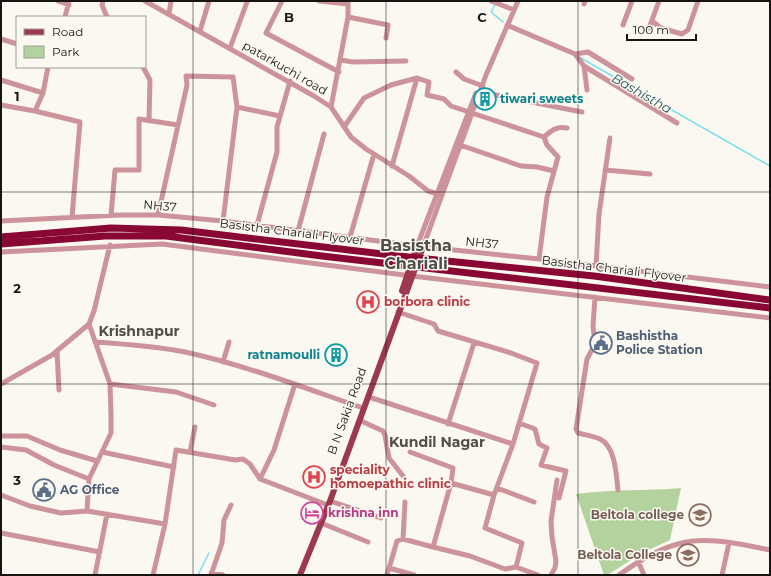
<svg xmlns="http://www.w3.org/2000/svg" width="771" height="576" viewBox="0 0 771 576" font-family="Montserrat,sans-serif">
<rect width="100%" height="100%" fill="#faf8f1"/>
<path fill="#b4d29e" d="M681 488 670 540 644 552 607 575H604L576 494C611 489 646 491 681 488Z"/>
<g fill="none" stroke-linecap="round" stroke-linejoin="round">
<path stroke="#7adfec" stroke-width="1.5" d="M495 5 491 12 503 22
M579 57 770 166
M198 575 209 553"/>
<path stroke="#cd939a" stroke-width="5" d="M58 1 69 5
M103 1 102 5 107 17
M145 1 314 96 331 107 351 137 366 149 409 176 428 191 441 195
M282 1 266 33 339 72
M319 1 348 4
M491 1 514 10
M584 4 585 1
M169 14 171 1
M65 17 69 1
M348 17 388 25 386 38
M652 21 661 28 682 34 688 30 698 1
M507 25 575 54
M623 25 632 1
M649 28 659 1
M200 31 209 1
M1 39 17 44
M230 48 247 2
M341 60 353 62 406 61
M584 66 677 123
M48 67 43 93 35 111 80 122 72 217
M143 67 150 80 149 121
M456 72 464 79 483 86
M417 78 429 82 427 95 444 99 451 106 544 137 547 145 558 157 547 197 539 259
M1 80 43 93
M587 90 584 66 575 54 588 52 632 79
M480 92 582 112
M1 105 35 111
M331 107 348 17V1
M344 127 364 98 391 85 417 78 392 166
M544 137C552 130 557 126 567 128
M460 145 521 166 537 167 554 171
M605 170 650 174
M111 215 115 170H139V119L178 125
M158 215 187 85 186 76 233 77 237 107
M1 221 120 215H158L223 221 417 246 539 259 770 287
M223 221 237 107 280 116
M257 225 277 152V127L290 81
M298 231 324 134
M350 237 374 154
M417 246 476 93
M423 247 486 75 518 1
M1 252 162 244 412 276 770 318
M596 266 599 214 610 138
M595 297 593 326 595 344 587 359 576 429 578 433C585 435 593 436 600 439 616 447 616 475 618 490
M398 312 434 324 438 331 511 353 537 363 513 444 494 495 485 528 522 543 516 567
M95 342C125 344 155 346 185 352 245 365 302 387 360 407
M57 351 59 390
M223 362 229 342
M1 384 52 355 89 324
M110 384 176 392 214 405
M372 398 513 444
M359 420 383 431 385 435 389 458 403 476
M519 423 535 429 539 444 547 448 541 465 566 471 559 498
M448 424 474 343
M1 436H27L60 450 97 461
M1 447 26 450 54 465 89 479
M102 452 174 467
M190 452 195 427
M410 452 453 468 451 483
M260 479 274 450 295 384
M497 488 534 502
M1 495 30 506 61 513 87 511 165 524
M330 501 381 518
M405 502 403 539 433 547 451 483 494 495
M87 511 89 479 111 433V415L110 384 89 324 94 311 110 245
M321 523 368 542
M1 533 100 552
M433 547 470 556 505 569 516 567 538 575
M638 561 644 575
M389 568 414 575
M211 573 223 575
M95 575 107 514
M153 575 165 524 176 450 235 460 243 459 250 464 260 479 325 504
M211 575 222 543 224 520 231 505
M387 575 397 541 403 539
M551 575 555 568 556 561 552 537 551 521 557 480
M619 575C637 562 659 548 682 543 706 536 745 545 770 550
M722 575 729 543"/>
<path stroke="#9d394e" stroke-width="6" d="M402 291 417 246
M300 575 330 501 423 247"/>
<path stroke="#890833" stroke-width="7" d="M1 237 111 228 181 230 408 257 594 276 770 300
M1 244 105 236H166L322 256 770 308"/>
</g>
<path fill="none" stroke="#161513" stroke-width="1" stroke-opacity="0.55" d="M193 1V575M386 1V575M578 1V575M1 192H770M1 384H770"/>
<defs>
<g id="building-ring" transform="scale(1.15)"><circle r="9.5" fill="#faf8f1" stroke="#0f9aa8" stroke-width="1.5"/><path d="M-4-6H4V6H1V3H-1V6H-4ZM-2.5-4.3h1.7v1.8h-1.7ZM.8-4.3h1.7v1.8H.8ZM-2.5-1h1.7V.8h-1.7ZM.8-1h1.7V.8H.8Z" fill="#0f9aa8"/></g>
<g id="hospital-ring" transform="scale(1.15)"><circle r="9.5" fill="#faf8f1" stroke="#e0444e" stroke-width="1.5"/><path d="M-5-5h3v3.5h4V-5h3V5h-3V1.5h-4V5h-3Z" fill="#e0444e"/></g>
<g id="civic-ring" transform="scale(1.15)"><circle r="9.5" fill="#faf8f1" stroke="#5c6f8a" stroke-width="1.5"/><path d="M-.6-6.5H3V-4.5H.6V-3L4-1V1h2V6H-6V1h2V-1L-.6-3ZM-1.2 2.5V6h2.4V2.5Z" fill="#5c6f8a"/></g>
<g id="hotel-ring" transform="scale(1.15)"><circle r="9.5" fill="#faf8f1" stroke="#d1479c" stroke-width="1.5"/><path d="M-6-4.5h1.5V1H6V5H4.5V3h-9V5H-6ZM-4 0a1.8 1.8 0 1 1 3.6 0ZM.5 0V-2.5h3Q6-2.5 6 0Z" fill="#d1479c"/></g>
<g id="university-ring" transform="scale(1.15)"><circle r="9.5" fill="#faf8f1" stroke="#8d6e63" stroke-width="1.5"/><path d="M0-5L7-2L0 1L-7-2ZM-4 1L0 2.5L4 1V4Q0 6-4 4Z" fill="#8d6e63"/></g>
</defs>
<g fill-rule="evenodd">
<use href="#building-ring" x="485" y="99"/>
<use href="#hospital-ring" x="368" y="302"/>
<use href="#civic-ring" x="601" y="343"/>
<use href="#building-ring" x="336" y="355"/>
<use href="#hospital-ring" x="314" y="477"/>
<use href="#civic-ring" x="44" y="490"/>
<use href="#hotel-ring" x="312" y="513"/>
<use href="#university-ring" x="700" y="515"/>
<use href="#university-ring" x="688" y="555"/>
</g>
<g text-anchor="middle" stroke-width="3" stroke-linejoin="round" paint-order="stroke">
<g font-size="12" fill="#161513" stroke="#faf8f1">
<text transform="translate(285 68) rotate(30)" y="4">patarkuchi road</text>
<text transform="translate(160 206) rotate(5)" y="4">NH37</text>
<text transform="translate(292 232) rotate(7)" y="4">Basistha Chariali Flyover</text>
<text transform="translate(482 243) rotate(6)" y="4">NH37</text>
<text transform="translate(614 269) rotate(7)" y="4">Basistha Chariali Flyover</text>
<text transform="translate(347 411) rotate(-70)" y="4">B N Sakia Road</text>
</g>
<g font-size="12" font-weight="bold" fill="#0d838f" stroke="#faf8f1" text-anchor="start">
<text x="500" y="103">tiwari sweets</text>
<text x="320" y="359" text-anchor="end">ratnamoulli</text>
</g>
<g font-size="12" font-weight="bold" fill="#be3a42" stroke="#faf8f1" text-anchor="start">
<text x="384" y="306">borbora clinic</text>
<text x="330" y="474">speciality<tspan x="330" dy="14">homoepathic clinic</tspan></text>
</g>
<g font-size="12" font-weight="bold" fill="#4e5e75" stroke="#faf8f1" text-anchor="start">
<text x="616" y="340">Bashistha<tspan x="616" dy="14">Police Station</tspan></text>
<text x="60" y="494">AG Office</text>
</g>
<g font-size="12" font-weight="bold" fill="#b23c85" stroke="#faf8f1" text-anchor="start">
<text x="328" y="517">krishna inn</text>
</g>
<g font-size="12" font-weight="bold" fill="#785e54" stroke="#faf8f1" text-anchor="end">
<text x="684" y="519">Beltola college</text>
<text x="672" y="559">Beltola College</text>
</g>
<g font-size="13" font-style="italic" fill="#255358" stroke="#faf8f1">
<text transform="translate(642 93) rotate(30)" y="5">Bashistha</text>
</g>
<g font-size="14" font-weight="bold" fill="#504e49" stroke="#faf8f1">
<text x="139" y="336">Krishnapur</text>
<text x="437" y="447">Kundil Nagar</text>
</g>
<g font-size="16" font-weight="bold" fill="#504e49" stroke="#faf8f1">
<text x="416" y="251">Basistha<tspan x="416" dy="18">Chariali</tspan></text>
</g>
</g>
<g font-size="13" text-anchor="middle" font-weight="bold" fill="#161513" stroke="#faf8f1" stroke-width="3" stroke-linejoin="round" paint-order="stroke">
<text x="289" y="22">B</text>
<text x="482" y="22">C</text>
<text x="17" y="101">1</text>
<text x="17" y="293">2</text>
<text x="17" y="485">3</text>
</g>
<rect width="771" height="576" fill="none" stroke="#161513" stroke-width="4"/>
<rect x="16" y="16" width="130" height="52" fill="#faf8f1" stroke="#9f9d98"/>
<rect x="24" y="29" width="20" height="6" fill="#9d394e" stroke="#9f9d98"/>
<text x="52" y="36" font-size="12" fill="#161513">Road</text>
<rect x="24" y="46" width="20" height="12" fill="#b4d29e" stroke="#9f9d98"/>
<text x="52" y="56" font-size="12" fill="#161513">Park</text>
<path d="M627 34v6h69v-6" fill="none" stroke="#161513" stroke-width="2"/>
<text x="633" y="34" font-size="12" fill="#161513" stroke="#faf8f1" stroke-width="3" paint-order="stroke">100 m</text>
</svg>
